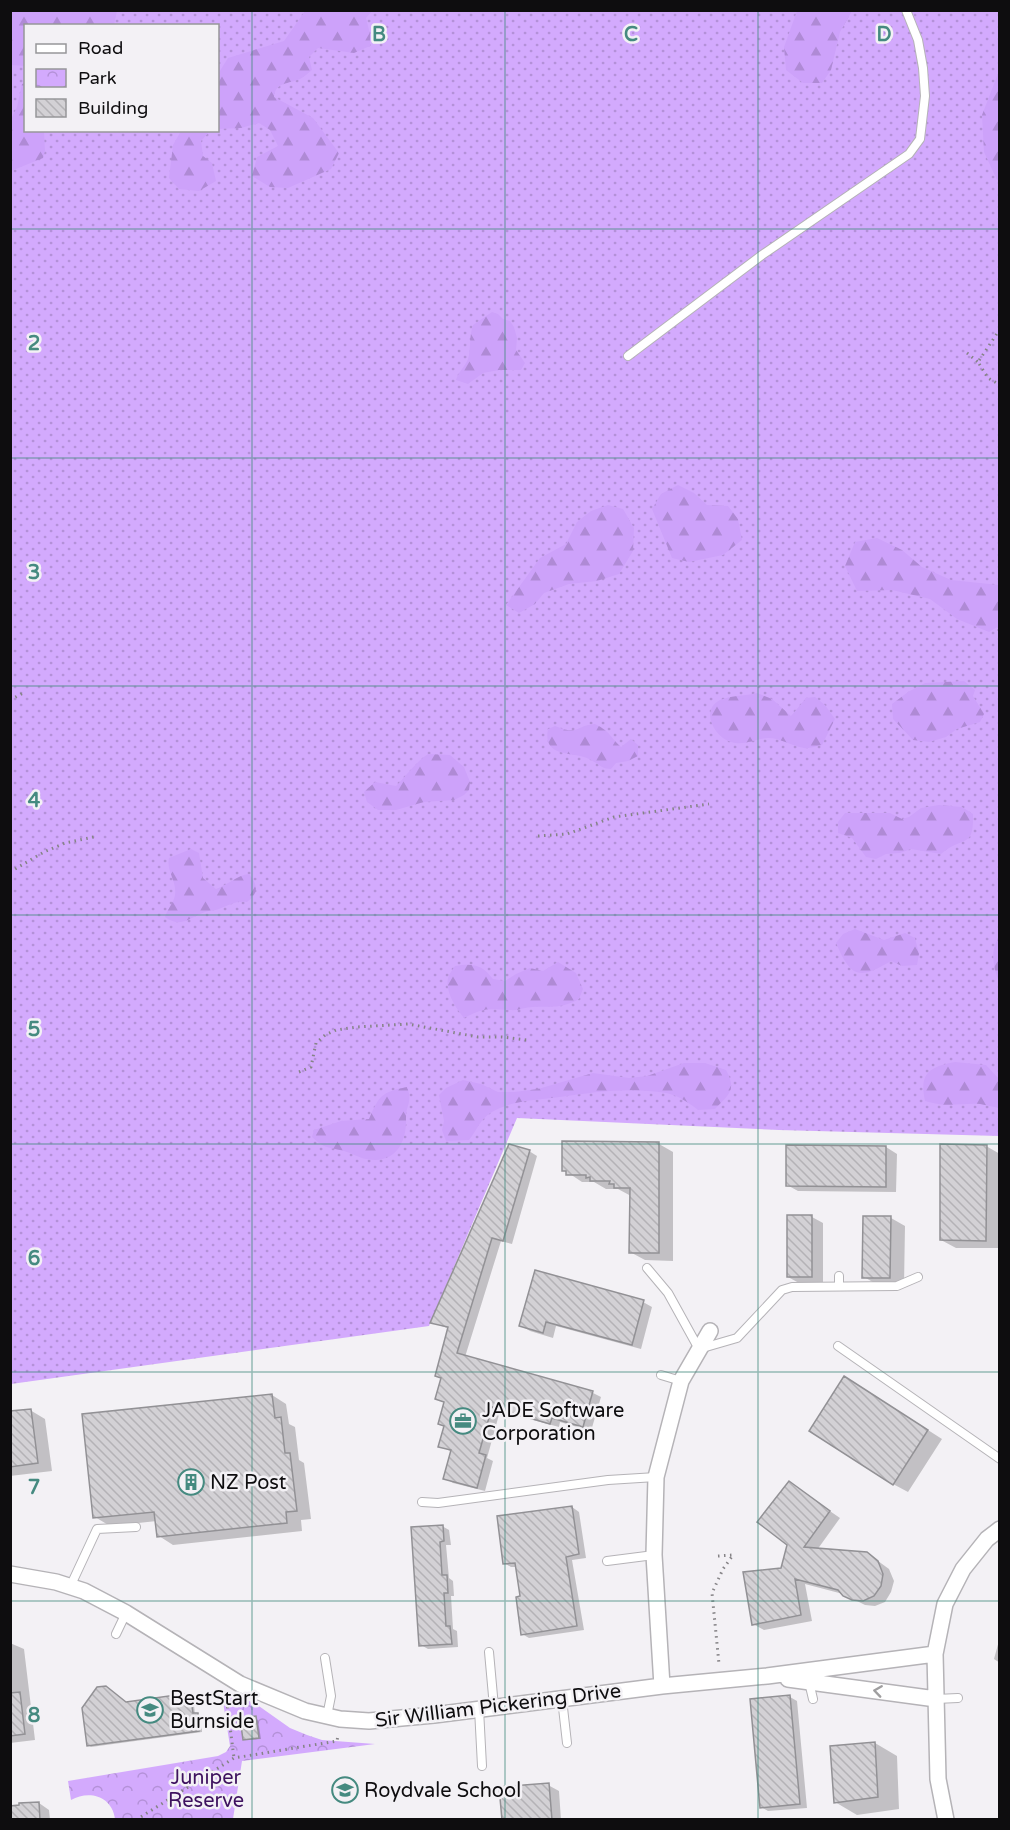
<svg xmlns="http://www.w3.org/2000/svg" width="1010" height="1830" viewBox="0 0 1010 1830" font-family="'Varela Round',sans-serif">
<defs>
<pattern id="grass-dots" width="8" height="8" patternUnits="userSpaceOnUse" patternTransform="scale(1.5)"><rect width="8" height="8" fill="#d3aafd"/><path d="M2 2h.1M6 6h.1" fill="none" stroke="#b491d8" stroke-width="1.8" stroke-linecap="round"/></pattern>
<pattern id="forest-firs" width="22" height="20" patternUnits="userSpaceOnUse" patternTransform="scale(1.5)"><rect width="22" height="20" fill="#cda2fa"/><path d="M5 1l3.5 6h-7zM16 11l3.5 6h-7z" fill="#af8ad5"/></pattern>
<pattern id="park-crowns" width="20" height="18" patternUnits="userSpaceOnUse" patternTransform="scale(1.5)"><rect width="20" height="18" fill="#d3aafd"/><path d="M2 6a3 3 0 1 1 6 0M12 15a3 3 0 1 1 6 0" fill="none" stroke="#b491d8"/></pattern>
<pattern id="building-back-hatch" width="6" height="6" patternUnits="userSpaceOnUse" patternTransform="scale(1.5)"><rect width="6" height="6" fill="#d3d1d5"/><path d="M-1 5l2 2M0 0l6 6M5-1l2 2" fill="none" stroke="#b4b2b6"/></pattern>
</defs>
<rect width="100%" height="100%" fill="#f3f1f5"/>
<path fill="url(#grass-dots)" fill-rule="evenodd" d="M10 11H999V1136L779 1130 517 1118 429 1326 11 1384ZM26 26H218V130H26Z"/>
<path fill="url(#forest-firs)" d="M10 11 11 10 117 11 114 25 26 26 25 66 11 65Z
M305 11H372L366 18 370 34V46L354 53 318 48 309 57 312 70C308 73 304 77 300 79 289 84 275 82 274 97L313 118 339 153 331 169 288 188 270 187 252 176 257 157 278 146 270 130 259 123 241 128 218 129 219 94 218 74 228 58 284 41Z
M797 11H852L840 32 831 70 822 83H803L786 70 784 47Z
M999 71 1000 179 997 180 984 152 982 115Z
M25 83 26 130 44 131 45 151 43 158 11 171V119L17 107 22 84Z
M181 131H210L201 141 203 156 212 163 216 181 199 191 179 189 169 178 173 145Z
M492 312 498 314 503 319 510 321 514 327 517 338 516 350 525 363 521 370H499L483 373 468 384 456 380C458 372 465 367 468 359 471 350 469 336 473 325Z
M678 485 694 493 707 505 728 506 738 519 742 540 723 555 689 562 672 558 652 509 661 494Z
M608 505 623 509 634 528 633 551 619 574 597 581 569 584 544 593 535 604 519 613 506 605 540 558 566 544 577 522 591 511Z
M877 538 902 550 922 567 951 580 999 585V626L989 632 957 619 930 599 892 590 857 591 845 566 855 542Z
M964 681 975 690 973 696 984 714 980 722 957 729 946 737 929 742 913 740 893 719 892 704 908 692 925 683Z
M757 693 772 699 791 716 806 698 815 697 825 705 835 719 822 745C816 746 809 749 804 748 791 746 781 738 768 738 755 739 744 746 731 742 714 737 700 710 720 700 732 695 745 696 757 693Z
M595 724C611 732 609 736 621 747L631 739 638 745V756L628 761 616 763 611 769C601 769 598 763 589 759 574 751 542 759 548 729L555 726C579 736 574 726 595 724Z
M428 754 450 755 464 767 470 782 469 790 464 795 454 800 424 802 396 810H378L367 802 364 792 375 782 396 786C407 775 415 763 428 754Z
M939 805 962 807 973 814C974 850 963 835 941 854L911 849 900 853 886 854 876 859 866 857 852 838 838 833V822L845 813H890L902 819 909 817 921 808Z
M191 849 199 853 203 878 216 889C228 885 237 875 249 874 258 885 259 893 247 902 235 901 230 905 219 909 215 911 210 910 205 912 190 917 182 929 165 917 167 910 174 902 175 895 177 881 166 871 169 858Z
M855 929 884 940 905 933 915 938 919 954 917 965 902 966 891 961C859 980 851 978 836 943L843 934Z
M999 938V982C994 969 989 950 999 938Z
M558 962 576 973 583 989 579 999C561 1009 553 1006 533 1007 525 1007 518 1011 510 1010 489 1009 484 1007 464 1018 456 1008 445 992 448 978 449 974 453 969 455 966 472 963 482 964 493 979L505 981 516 974 530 968 543 971Z
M955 1062 986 1065 999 1079V1108C993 1107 986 1105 980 1104 959 1103 948 1108 925 1101 919 1073 929 1067 955 1062Z
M684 1063H705L726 1070C737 1090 729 1094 715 1109L698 1110C688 1102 679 1096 666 1093 630 1087 595 1092 560 1097 538 1100 512 1100 492 1112 479 1120 478 1129 469 1140L446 1141 442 1130 444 1121 439 1095 446 1088 463 1080 481 1084 498 1092H514L538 1089 593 1073 629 1078 647 1076Z
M407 1087C413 1102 406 1104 406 1118 407 1143 395 1165 366 1159 359 1158 352 1153 344 1151 328 1147 325 1149 312 1137L314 1130 341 1121 369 1119C379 1096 381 1092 407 1087Z"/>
<path fill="url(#park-crowns)" d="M221 1689 256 1704 290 1728 307 1735 322 1740 375 1744 242 1761 233 1819H115C112 1796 89 1790 71 1800L68 1781 218 1756 226 1752 230 1746Z"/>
<path fill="#0003" d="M659 1144 673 1152V1261L645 1260 630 1252 631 1196 618 1189H606L594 1182H582L564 1170Z
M986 1146 1000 1154V1248H956L941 1240Z
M886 1147 897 1154 896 1192 798 1191 787 1185Z
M529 1151 537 1156 512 1244 501 1241 465 1357 593 1393 601 1397 591 1431 560 1422 559 1427 500 1411 487 1458 493 1461 485 1491 453 1483 445 1478 452 1452 440 1446 445 1426V1403L436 1399 442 1378 449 1329 432 1322Z
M812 1217 823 1223V1283H799L788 1277Z
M891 1218 905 1226 904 1286 878 1285 864 1277Z
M643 1302 652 1307 641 1349 556 1326 553 1338 530 1331 520 1325Z
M859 1386 942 1439 908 1492 893 1484Z
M272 1395 286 1404 289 1424 295 1427 299 1460 304 1463 311 1519 301 1520 302 1531 173 1545 159 1536 157 1521 110 1526 95 1517Z
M30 1410 45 1419 52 1471 10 1476V1413Z
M789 1483 840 1518 817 1550 867 1553 889 1569 894 1581 891 1592 885 1602 875 1606 865 1605 843 1594 805 1584 812 1621 764 1630 753 1624 782 1569 789 1544Z
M572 1507 579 1512 586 1558 572 1560 584 1630 529 1638 522 1634 521 1597 517 1567H511L504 1563Z
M442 1526 449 1530 451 1545H446L449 1578 453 1581 454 1596H451L453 1629 457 1631 458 1647 428 1649 421 1645Z
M1000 1637V1663L994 1659Z
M10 1643 24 1649 35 1740 10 1743Z
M190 1694 193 1696 195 1714 201 1716 202 1732 91 1747 88 1745 127 1703Z
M790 1697 797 1701 807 1808 768 1811 761 1807Z
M255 1718 258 1720 261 1739 247 1740 244 1739Z
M875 1743 897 1756 899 1809 857 1815 835 1802 832 1748Z
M548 1785 559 1791 561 1820H503Z
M39 1803 49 1810 50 1820H10Z"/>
<path fill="url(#building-back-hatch)" stroke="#929195" stroke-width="1.5" d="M562 1141 659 1142V1253H629L630 1188H614V1184H609L610 1181H590V1177L586 1178V1175H566V1171H562Z
M509 1144 530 1150 503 1241 492 1238 457 1353 593 1391 583 1427 552 1418 550 1424 492 1407 479 1453 486 1455 477 1488 443 1479 451 1450 438 1447 444 1426 438 1424 444 1402 435 1399 441 1378 435 1376 448 1327 430 1323Z
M940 1144 987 1145 986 1241 940 1240Z
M786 1145 886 1146V1187L786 1186Z
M787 1215H812V1277H787Z
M863 1216H891L890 1278H862Z
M535 1270 644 1300 632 1345 546 1322 543 1333 519 1326Z
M844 1376 928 1430 893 1485 809 1431Z
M272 1394 275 1418 281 1417 285 1453H290L297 1511 286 1512 287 1523 157 1537 154 1512 93 1518 82 1414Z
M31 1409 38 1463 10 1467V1411Z
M789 1481 830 1511 804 1547 867 1552 878 1561 883 1574 881 1586 874 1596 863 1601 852 1600 843 1596 838 1590 795 1579 801 1615 752 1625 743 1572 781 1568 787 1545 757 1522Z
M572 1506 579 1554 566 1557 577 1626 521 1635 516 1597 520 1596 515 1563 503 1564 497 1516Z
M443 1525 444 1541 440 1542 442 1575H447L448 1593H444L446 1626H450L452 1644 419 1646 411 1527Z
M106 1686 126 1702 190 1693 193 1713H198L199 1731 87 1746 82 1708 97 1687Z
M20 1692 25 1734 10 1736V1693Z
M790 1695 800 1804 760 1808 750 1699Z
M256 1716 259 1738 243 1740 240 1718Z
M875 1742 878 1797 834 1803 830 1746Z
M549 1783 552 1820H502L499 1787Z
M39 1802 40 1820H10V1806L19 1805V1803Z"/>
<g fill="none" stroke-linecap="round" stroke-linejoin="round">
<g stroke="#b5b3b7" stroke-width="10">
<path id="lane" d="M628 356 762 255 909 154 920 139 925 96 923 68 918 40 906 10
M647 1268 668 1293 699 1349 737 1338 782 1290 792 1287 897 1286 918 1277
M839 1276V1286
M838 1346 1000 1459
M661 1375 681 1381
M422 1502 438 1503 608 1480 656 1477
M607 1561 654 1555
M70 1587 97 1529 136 1527
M116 1634 126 1613
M489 1652 494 1707
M325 1658 331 1696 327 1716
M809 1682 813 1699
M562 1699 567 1743
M936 1699 958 1698
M479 1709 482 1766"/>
</g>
<g stroke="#b5b3b7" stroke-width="18">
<path id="street" d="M10 1574 56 1582 84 1591 126 1613 240 1684 305 1711 340 1719 369 1721 434 1715 662 1686 767 1676 935 1654
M788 1679 936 1699
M662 1686 654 1555 656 1477 681 1381 710 1331
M946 1820 938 1779 935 1654 945 1604 963 1569 987 1539 1000 1529"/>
</g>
<path stroke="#858386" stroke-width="3" stroke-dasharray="1.5 4.5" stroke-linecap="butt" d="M1000 329 978 362 988 378 1000 385
M967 353 978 362
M998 631 1000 630
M10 700 25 692
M538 836 567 834 614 817 709 804
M10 872 44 852 65 843 98 836
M299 1072 311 1067 316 1043 325 1035 336 1030 357 1027 408 1024 478 1037H502L527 1040
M718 1556 733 1555 723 1569 712 1593 719 1664
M226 1695 234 1758
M136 1820 234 1758 337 1741 338 1735"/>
<use href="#lane" stroke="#fff" stroke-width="8"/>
<use href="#street" stroke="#fff" stroke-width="15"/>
</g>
<defs><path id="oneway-chevron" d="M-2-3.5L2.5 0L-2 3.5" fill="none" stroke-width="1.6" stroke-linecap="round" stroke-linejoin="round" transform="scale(1.5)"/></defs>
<use stroke="#9f9e9f" href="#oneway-chevron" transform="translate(878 1691) rotate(-172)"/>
<path fill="none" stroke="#458a80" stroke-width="1.5" stroke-opacity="0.55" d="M252 10V1820M505 10V1820M758 10V1820M10 229H1000M10 458H1000M10 686H1000M10 915H1000M10 1144H1000M10 1372H1000M10 1601H1000"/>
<defs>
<g id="office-ring" transform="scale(1.35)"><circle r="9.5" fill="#f3f1f5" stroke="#458a80" stroke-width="1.5"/><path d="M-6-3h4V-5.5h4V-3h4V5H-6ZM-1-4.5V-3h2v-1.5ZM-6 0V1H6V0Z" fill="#458a80"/></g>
<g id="building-ring" transform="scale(1.35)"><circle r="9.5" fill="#f3f1f5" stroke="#458a80" stroke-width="1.5"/><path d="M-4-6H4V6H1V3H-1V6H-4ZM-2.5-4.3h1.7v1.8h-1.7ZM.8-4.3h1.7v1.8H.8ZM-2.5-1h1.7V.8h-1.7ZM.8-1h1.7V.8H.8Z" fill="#458a80"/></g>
<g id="school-ring" transform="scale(1.35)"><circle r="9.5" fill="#f3f1f5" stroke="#458a80" stroke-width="1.5"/><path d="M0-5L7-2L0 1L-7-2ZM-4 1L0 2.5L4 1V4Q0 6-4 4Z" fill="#458a80"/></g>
</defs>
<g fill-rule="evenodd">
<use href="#office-ring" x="463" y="1421"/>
<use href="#building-ring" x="191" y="1482"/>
<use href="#school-ring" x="150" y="1710"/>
<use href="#school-ring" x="345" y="1790"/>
</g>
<g text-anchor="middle" stroke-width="5" stroke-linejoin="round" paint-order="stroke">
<g font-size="20" fill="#0e0d0f" stroke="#f3f1f5" text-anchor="start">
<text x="482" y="1417">JADE Software<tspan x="482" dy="23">Corporation</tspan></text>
<text x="210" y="1489">NZ Post</text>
<text x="170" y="1705">BestStart<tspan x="170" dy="23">Burnside</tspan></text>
<text x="364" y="1797">Roydvale School</text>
</g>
<g font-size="20" fill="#0e0d0f" stroke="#f3f1f5">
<text transform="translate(498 1705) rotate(-7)" y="7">Sir William Pickering Drive</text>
</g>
<g font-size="20" fill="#3e125f" stroke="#f3f1f5">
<text x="206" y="1784">Juniper<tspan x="206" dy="23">Reserve</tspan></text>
</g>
</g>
<g font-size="20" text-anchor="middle" font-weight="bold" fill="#458a80" stroke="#f3f1f5" stroke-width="5" stroke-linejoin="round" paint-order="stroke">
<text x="379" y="41">B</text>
<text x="631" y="41">C</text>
<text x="884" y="41">D</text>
<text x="34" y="350">2</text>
<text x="34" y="579">3</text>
<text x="34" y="807">4</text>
<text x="34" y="1036">5</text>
<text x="34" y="1265">6</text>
<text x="34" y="1494">7</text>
<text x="34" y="1722">8</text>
</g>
<rect width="1010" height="1830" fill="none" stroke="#0e0d0f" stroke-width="24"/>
<rect x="24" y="24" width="195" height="108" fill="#f3f1f5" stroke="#979699" stroke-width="1.5"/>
<rect x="36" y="44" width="30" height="9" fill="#ffffff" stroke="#979699" stroke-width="1.5"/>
<text x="78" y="54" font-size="18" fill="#0e0d0f">Road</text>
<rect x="36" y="69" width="30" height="18" fill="url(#park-crowns)" stroke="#979699" stroke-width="1.5"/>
<text x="78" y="84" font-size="18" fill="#0e0d0f">Park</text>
<rect x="36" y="99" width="30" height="18" fill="url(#building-back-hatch)" stroke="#979699" stroke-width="1.5"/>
<text x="78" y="114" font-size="18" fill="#0e0d0f">Building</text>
</svg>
